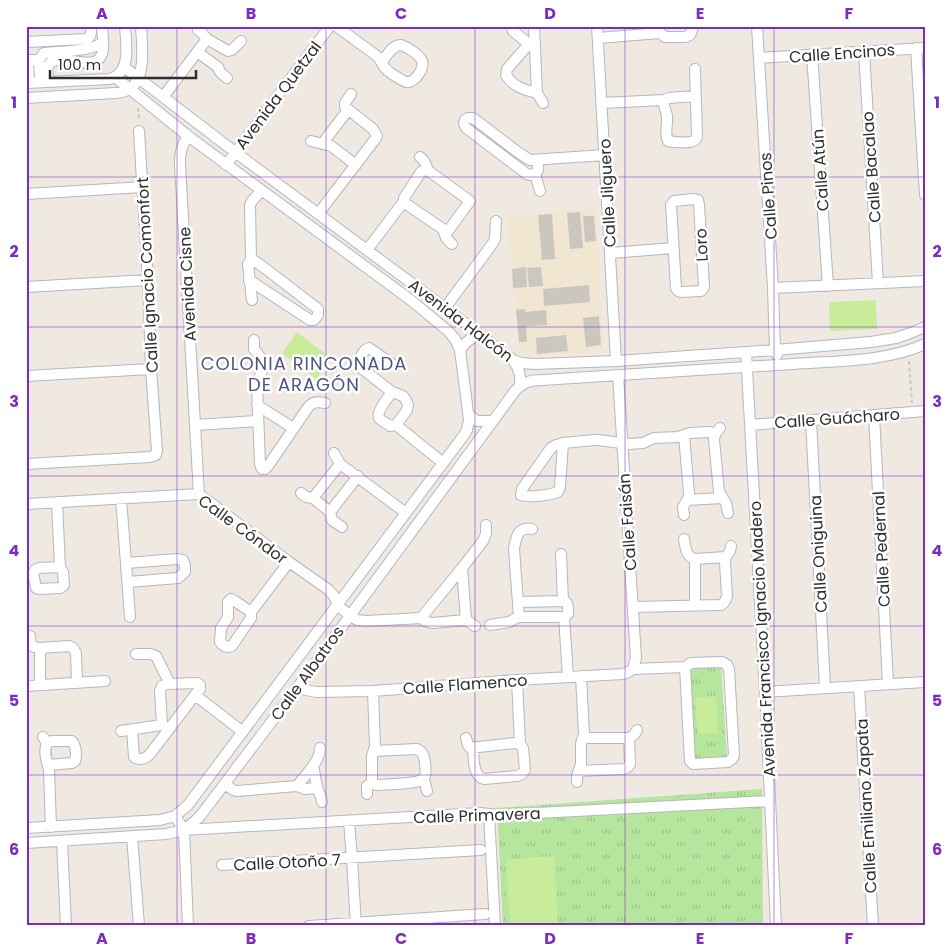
<svg xmlns="http://www.w3.org/2000/svg" width="951" height="952" viewBox="0 0 951 952" font-family="Poppins,sans-serif">
<defs>
<pattern id="grass-tufts" width="24" height="20" patternUnits="userSpaceOnUse" patternTransform="scale(1.25)"><rect width="24" height="20" fill="#b6e59e"/><path d="M3 7l-1-3M5 7V3M7 7l1-3M15 17l-1-3M17 17v-4M19 17l1-3" fill="none" stroke="#9dc588"/></pattern>
</defs>
<rect width="100%" height="100%" fill="#efe9e1"/>
<path fill="#f0e6d1" d="M596 209 603 352 529 356 519 351 507 216Z"/>
<path fill="url(#grass-tufts)" d="M721 666 727 758 691 761 685 668Z
M762 789 763 926H503L497 808Z"/>
<path fill="#c9ec9a" d="M876 300 877 329 830 331 829 302Z
M297 332 332 359 316 379 282 353Z
M716 696 718 733 698 734 695 698Z
M554 856 558 926H510L506 859Z"/>
<path fill="#cbc7bf" d="M26 26H48V28L26 29Z
M580 212 583 248 570 249 567 213Z
M552 214 555 259 542 260 538 215Z
M583 216H594L596 241 585 242Z
M526 267 527 287 513 288 512 269Z
M541 267 543 286 529 287 527 268Z
M589 285 590 302 544 306 543 289Z
M525 309V312L546 310 547 325 526 326 527 342H519L516 310Z
M599 316 601 345 586 347 583 318Z
M566 335 568 351 537 354 536 338Z"/>
<g fill="none" stroke-linecap="round" stroke-linejoin="round">
<g stroke="#b4b7c1" stroke-width="12">
<path id="minor" d="M336 26 377 56C381 60 383 66 386 69 390 73 402 81 407 82 414 84 427 66 421 59 418 54 407 47 401 45 392 45 388 55 382 61
M511 26 513 31 529 44 535 43
M534 26 537 93 543 103
M597 26 616 361
M757 26 773 288 775 350 777 355
M198 30 202 33 207 39 228 51 232 50 241 41
M598 38 660 33 665 37H685L690 35 692 30 691 26
M26 42 86 39C92 37 91 32 91 26
M529 44 507 69 506 75C513 87 525 90 537 93
M916 48 925 195
M864 51 878 283
M197 52 218 67 220 72 227 78
M812 54 828 286
M759 58 925 48
M26 60H39L44 53C64 51 85 52 103 43
M28 60 29 83
M39 60 40 82
M124 67 235 152 445 308 513 360 521 363 535 364 616 361 775 350 871 342 896 338 908 334 925 327
M48 82C48 77 47 71 48 66 55 49 95 75 102 54 105 46 102 35 102 26
M26 83 110 79C132 72 126 44 125 26
M163 97 207 39
M26 98 116 93C120 93 124 92 128 90 147 80 142 45 141 26
M664 100C663 106 666 110 667 116 668 125 664 133 668 141 673 142 691 144 695 140 696 139 697 137 697 136L695 69
M602 103 664 100 669 98 695 96
M188 136C181 146 180 154 180 165L199 494
M311 141 331 146 356 165
M322 144 348 110
M420 157C427 162 425 167 430 172L470 201 445 235
M537 160C538 166 540 170 535 174L540 191
M226 165 330 26
M535 174 530 175 527 174 466 128 464 123 465 120 468 118H473L519 153 530 160 605 155
M26 194 143 187
M694 199 698 200 699 205 704 287 701 291 681 292 678 291 676 288 671 205 674 201Z
M404 201 406 204 443 229 446 238 452 244
M318 214 376 138 377 136 373 129 345 107V103L351 94
M367 250 404 201V198L421 172 427 169
M611 253 673 248
M249 280 310 320H314L318 315V309L262 266 253 260H251
M26 287 148 280
M773 288 925 281
M252 300 248 264 251 260 250 205 252 201 261 191
M445 308 493 243 495 239 496 221
M254 340V349L260 357 262 364V370L257 385 260 464 262 469H265L268 466 309 406C315 401 319 402 325 403
M460 350C466 342 470 337 481 336
M746 352 765 692 776 926
M513 360C519 369 521 375 520 385
M395 366 369 348 365 350 357 362 360 367 392 392 403 396 406 400 408 405 407 410 396 425
M618 375 636 658 633 669
M26 376 151 369
M392 392C389 397 376 411 379 418 381 421 387 423 390 426L396 425 443 463
M257 405 293 428
M469 415 477 421H492
M874 415 888 684
M811 420 825 687
M195 425 258 421
M750 425 925 411
M720 428 715 434 714 440 719 492 726 503 728 513
M563 443 560 487 558 492C550 495 529 498 521 495L522 489 551 448 556 445 563 443 595 440H598L629 444 643 443 654 438 678 437 690 433 710 432 715 434
M334 453 340 464 406 513
M26 464 150 457 156 455 157 451 151 369 148 280 139 131
M301 493 306 497 313 498 330 512 332 520 342 527
M121 498 130 617
M313 498 340 464
M687 500 722 498
M57 502 60 567 63 572 64 585 60 588 39 589 36 588 33 573 35 570 39 568 60 567
M26 504 199 494 289 562 329 590 334 596 338 605 343 610 357 620 366 621 421 618 425 621 432 623 466 620 475 626
M330 512 358 476
M684 515 683 507 689 497V493L684 435
M684 539C686 548 685 556 695 559L726 557
M561 554 563 601
M695 559V605
M127 563 177 559 183 560 185 565V572L178 578 128 582
M462 568 466 620
M633 607 721 605C725 603 726 600 727 596L725 562 726 557 730 551 731 546
M251 612 235 601 231 599 228 602V617L221 628 220 642C223 646 227 648 232 646L251 618V612L289 562
M519 617 514 549C516 537 518 526 532 529
M564 617 568 677
M421 618 462 568 483 541 486 534V525
M490 625 509 622 516 618 519 617H564L568 614C568 608 569 602 563 601L518 602
M30 636 31 645 34 647 40 648 69 646 73 648 76 653 77 683
M136 654H150L156 656 170 684
M633 669 685 667 691 663 722 662 727 665 729 669 734 755 733 758 728 762 693 764 690 761 685 667
M40 685V648
M26 686 105 681
M859 686 873 926
M297 688 316 692 373 691 517 680 623 674 628 672 633 669
M765 692 925 682
M195 695 243 732
M132 730 134 757C140 761 145 759 150 754L195 695 200 689V685L197 683 167 684 162 686 160 691 162 725 169 729
M121 731 162 725
M43 737 47 743C43 752 47 761 49 770L51 827
M466 738 468 745 470 748 515 743 520 744
M584 738H629L634 735 637 730
M47 743 52 741H72C76 746 77 755 75 761L72 763 48 765
M473 748C474 758 472 775 484 779L517 776 522 774 525 770 523 748 520 744 517 680
M313 766C315 773 315 779 317 786 318 793 321 794 322 802
M579 771 624 769 628 767 630 764 629 738
M423 779 425 783 427 791
M577 782V776L581 764V744L584 734 581 676
M372 783V756L375 746 373 691
M225 784 233 790 237 791 297 786 305 789 317 788
M297 786C305 775 320 762 320 748
M367 794V786L372 783 376 785C385 784 418 785 424 778 427 774 425 767 425 762 424 756 423 752 417 749L374 751
M489 814 495 926
M175 816 184 830 188 926
M349 821 352 859 356 926
M26 828 160 820 175 816 188 805 464 435 467 430 469 420 460 350 455 339 448 331 412 301 188 136 115 77
M184 830 480 813 500 815 770 801
M132 836 139 926
M62 841 66 926
M26 843 166 834 184 830 195 821 201 815 297 688 515 391C523 382 531 380 542 380 626 374 710 370 793 364 835 361 886 362 925 344
M222 865 481 850
M309 926 485 914"/>
</g>
<path stroke="#c9c9c9" stroke-width="2" stroke-dasharray="4 2.5" stroke-linecap="butt" d="M138 108 139 121
M909 361 912 403"/>
<use href="#minor" stroke="#fff" stroke-width="10"/>
</g>
<path fill="none" stroke="#7b2cbf" stroke-width="1" stroke-opacity="0.55" d="M177 26V926M326 26V926M475 26V926M625 26V926M774 26V926M26 177H925M26 327H925M26 476H925M26 626H925M26 775H925"/>
<g text-anchor="middle" stroke-width="5" stroke-linejoin="round" paint-order="stroke">
<g font-size="16" fill="#2e2e2e" stroke="#fff">
<text transform="translate(842 53) rotate(-4)" y="6">Calle Encinos</text>
<text transform="translate(278 95) rotate(-53)" y="6">Avenida Quetzal</text>
<text transform="translate(871 167) rotate(-94)" y="6">Calle Bacalao</text>
<text transform="translate(820 170) rotate(-94)" y="6">Calle Atún</text>
<text transform="translate(607 193) rotate(-93)" y="6">Calle Jilguero</text>
<text transform="translate(768 196) rotate(-94)" y="6">Calle Pinos</text>
<text transform="translate(701 245) rotate(-93)" y="6">Loro</text>
<text transform="translate(147 275) rotate(-93)" y="6">Calle Ignacio Comonfort</text>
<text transform="translate(187 284) rotate(-93)" y="6">Avenida Cisne</text>
<text transform="translate(461 320) rotate(37)" y="6">Avenida Halcón</text>
<text transform="translate(837 418) rotate(-4)" y="6">Calle Guácharo</text>
<text transform="translate(627 522) rotate(-94)" y="6">Calle Faisán</text>
<text transform="translate(243 529) rotate(36)" y="6">Calle Cóndor</text>
<text transform="translate(881 549) rotate(-93)" y="6">Calle Pedernal</text>
<text transform="translate(818 554) rotate(-93)" y="6">Calle Oniguina</text>
<text transform="translate(762 639) rotate(-93)" y="6">Avenida Francisco Ignacio Madero</text>
<text transform="translate(307 673) rotate(-54)" y="6">Calle Albatros</text>
<text transform="translate(465 684) rotate(-4)" y="6">Calle Flamenco</text>
<text transform="translate(866 806) rotate(-93)" y="6">Calle Emiliano Zapata</text>
<text transform="translate(477 815) rotate(-2)" y="6">Calle Primavera</text>
<text transform="translate(287 862) rotate(-3)" y="6">Calle Otoño 7</text>
</g>
<g font-size="18" letter-spacing="1" fill="#4d5680" stroke="#fff">
<text x="304" y="370">COLONIA RINCONADA<tspan x="304" dy="21">DE ARAGÓN</tspan></text>
</g>
</g>
<rect width="951" height="952" fill="none" stroke="#ffffff" stroke-width="55"/>
<path d="M50 70v8h146v-8" fill="none" stroke="#2e2e2e" stroke-width="2.5"/>
<text x="58" y="70" font-size="15" fill="#2e2e2e" stroke="#ffffff" stroke-width="4" paint-order="stroke">100 m</text>
<rect x="28" y="28" width="896" height="896" fill="none" stroke="#7b2cbf" stroke-width="2"/>
<g font-size="16" text-anchor="middle" font-weight="bold" fill="#7b2cbf">
<text x="102" y="19">A</text>
<text x="251" y="19">B</text>
<text x="401" y="19">C</text>
<text x="550" y="19">D</text>
<text x="700" y="19">E</text>
<text x="849" y="19">F</text>
<text x="14" y="108">1</text>
<text x="937" y="108">1</text>
<text x="14" y="257">2</text>
<text x="937" y="257">2</text>
<text x="14" y="407">3</text>
<text x="937" y="407">3</text>
<text x="14" y="556">4</text>
<text x="937" y="556">4</text>
<text x="14" y="706">5</text>
<text x="937" y="706">5</text>
<text x="14" y="855">6</text>
<text x="937" y="855">6</text>
<text x="102" y="944">A</text>
<text x="251" y="944">B</text>
<text x="401" y="944">C</text>
<text x="550" y="944">D</text>
<text x="700" y="944">E</text>
<text x="849" y="944">F</text>
</g>
</svg>
